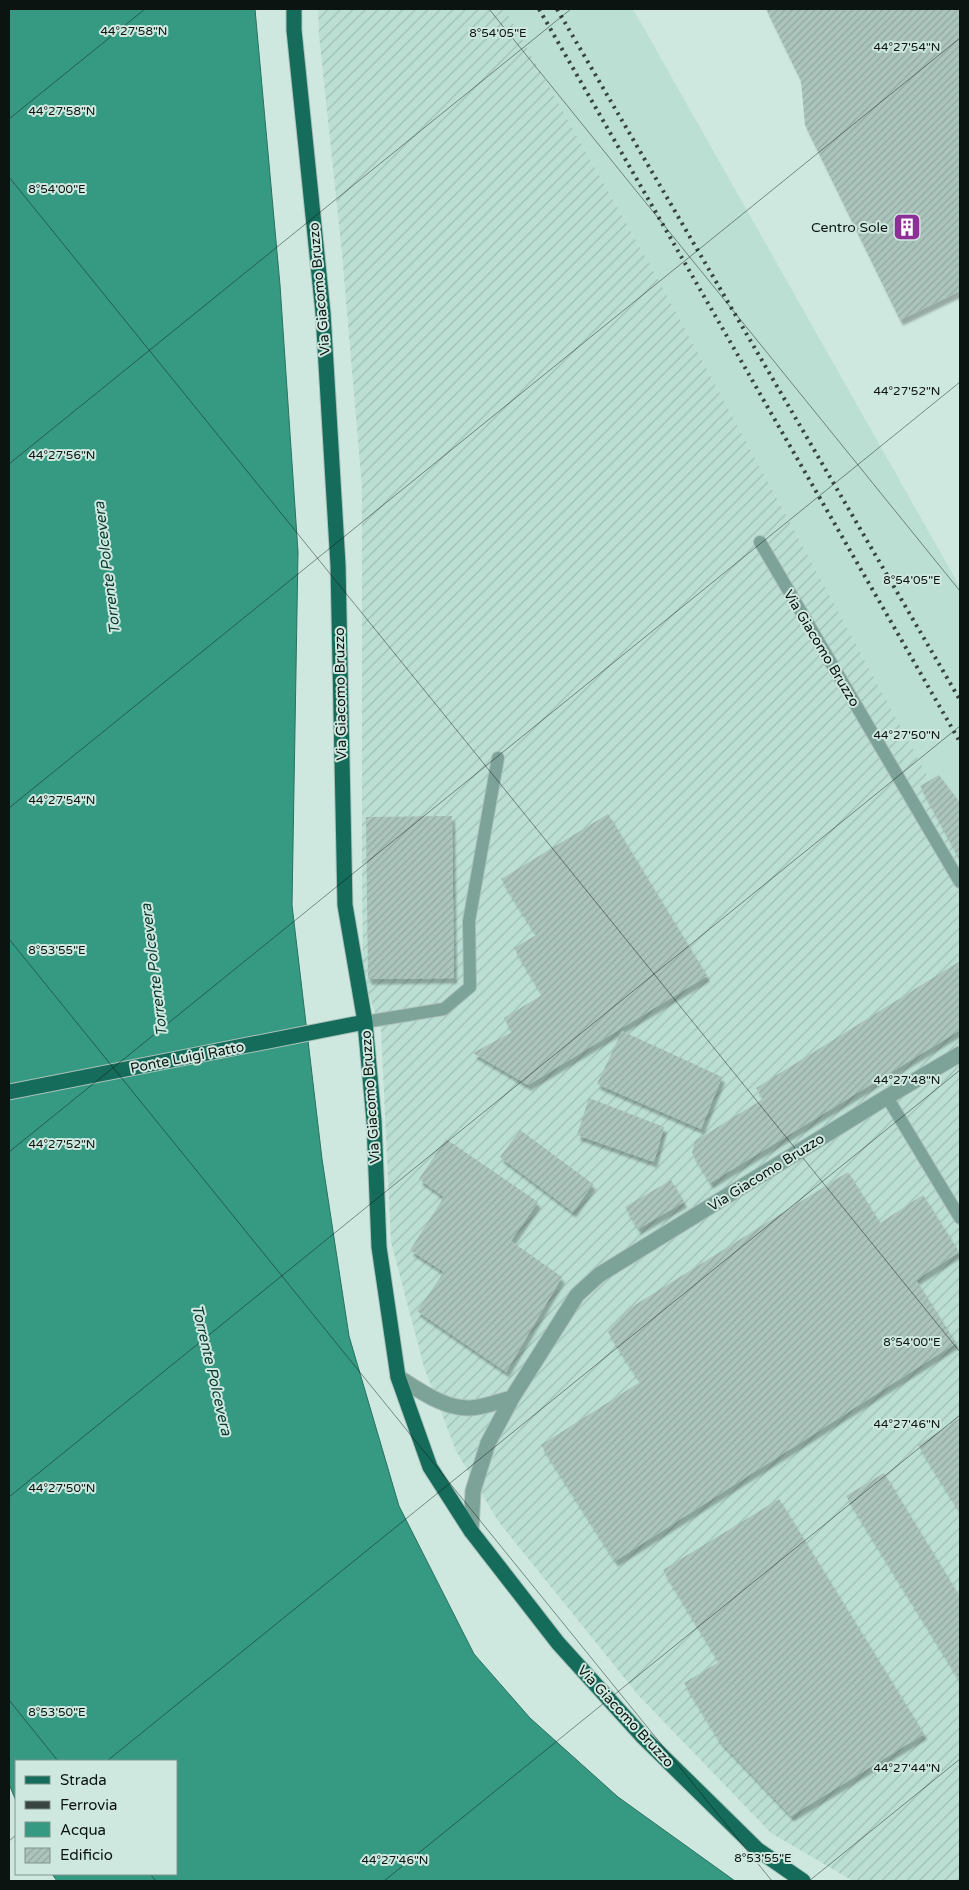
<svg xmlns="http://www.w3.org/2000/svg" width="969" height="1890" viewBox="0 0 969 1890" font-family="'Varela Round',sans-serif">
<defs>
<pattern id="industrial-furrows" width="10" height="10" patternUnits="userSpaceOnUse" patternTransform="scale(1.25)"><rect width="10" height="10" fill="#bcdfd4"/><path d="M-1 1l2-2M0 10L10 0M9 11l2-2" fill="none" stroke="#a0beb5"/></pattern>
<pattern id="building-hatch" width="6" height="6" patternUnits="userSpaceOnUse" patternTransform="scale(1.25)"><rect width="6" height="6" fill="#abc4bc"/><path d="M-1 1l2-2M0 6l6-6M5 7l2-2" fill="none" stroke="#92a8a1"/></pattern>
<filter id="shadow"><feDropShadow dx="3" dy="5.5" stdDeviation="1" flood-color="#0004"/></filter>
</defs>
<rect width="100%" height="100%" fill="#cee8e0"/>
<path fill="#bcdfd4" d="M505 9H633L960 587V836L659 281Z"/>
<path fill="url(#industrial-furrows)" d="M318 9H505L659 281 960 836V1881H853L771 1833 639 1696 498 1521 456 1451 424 1367 391 1242 381 1030 363 977 362 876V487L342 253 319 35Z"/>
<path fill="#369a82" stroke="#297260" d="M9 9H255L280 285 298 552 292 905 322 1159 349 1336 399 1506 474 1654 530 1718 618 1797 735 1881H57L52 1874H176V1761H16V1801L9 1784Z"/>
<path fill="url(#building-hatch)" filter="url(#shadow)" d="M766 9H960V291L900 320 805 125 801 81Z
M939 775 960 803V860L920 786Z
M608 814 707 976 528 1085 473 1053 512 1032 504 1018 542 995 514 948 536 935 501 879Z
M452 816 454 978 368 979 366 817Z
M960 961V1030L710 1183 692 1153 695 1141 763 1099 756 1088Z
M622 1031 722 1077 701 1129 597 1084Z
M589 1098 664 1127 654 1162 577 1135Z
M520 1130 593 1184 573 1212 500 1157Z
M446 1139 538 1202 511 1241 562 1277 506 1372 417 1311 444 1272 410 1250 444 1197 419 1179Z
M848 1172 880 1223 923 1195 959 1252 916 1280 956 1343 615 1561 541 1445 640 1382 608 1332 627 1310Z
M671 1180 684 1202 638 1229 625 1207Z
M960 1418V1512L918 1445Z
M884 1473 960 1597V1681L846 1496Z
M779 1499 924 1734 791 1816 719 1740 684 1683 719 1662 663 1570Z"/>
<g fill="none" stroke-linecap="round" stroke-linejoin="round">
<g stroke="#abc2bb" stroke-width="14">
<path id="lane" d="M760 542 960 882
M365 1022 444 1009 470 987 469 921 498 758
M887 1097 960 1218"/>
</g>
<g stroke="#abc2bb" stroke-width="17">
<path id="street" d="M398 1377C419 1390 444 1409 470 1408 483 1408 499 1401 512 1398
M471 1531 473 1491 488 1443 512 1398 577 1295 599 1275 887 1097 960 1054"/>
</g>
<g stroke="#abc2bb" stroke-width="17">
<path id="primary" d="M294 9V30L323 313 338 565 345 905 365 1022 374 1121 379 1247 398 1377 430 1467 471 1531 558 1643 643 1737 758 1850 803 1881
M9 1092 365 1022"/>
</g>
<use href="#lane" stroke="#7da297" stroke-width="12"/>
<use href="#street" stroke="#7da297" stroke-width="15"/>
<use href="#primary" stroke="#156c5a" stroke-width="15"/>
<path stroke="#384540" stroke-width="4" stroke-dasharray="2.5 5" stroke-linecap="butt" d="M539 9 960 742
M557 9 960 700"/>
</g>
<path fill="none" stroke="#0b1411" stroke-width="1" stroke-opacity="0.45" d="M489 9 960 591M9 119 145 9M9 177 960 1352M9 464 571 9M9 808 960 38M9 939 772 1881M9 1152 960 382M9 1497 960 726M9 1700 58 1761M107 1761 960 1070M9 1841 16 1835M150 1874 156 1881M384 1881 960 1415M809 1881 960 1759"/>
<defs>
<g id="building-square" transform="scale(1.4375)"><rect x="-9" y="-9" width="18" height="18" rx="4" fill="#8e2e97" stroke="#cee8e0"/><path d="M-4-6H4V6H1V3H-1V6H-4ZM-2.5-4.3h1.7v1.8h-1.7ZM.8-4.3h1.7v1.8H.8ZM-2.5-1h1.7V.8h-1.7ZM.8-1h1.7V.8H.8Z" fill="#fff"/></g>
</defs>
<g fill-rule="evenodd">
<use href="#building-square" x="907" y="227"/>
</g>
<g text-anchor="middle" stroke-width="4" stroke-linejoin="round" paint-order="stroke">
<g font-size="14" fill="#0b1411" stroke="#cee8e0" text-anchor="end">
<text x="888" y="232">Centro Sole</text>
</g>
<g font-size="14" fill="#0b1411" stroke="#cee8e0">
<text transform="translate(319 289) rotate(-95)" y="5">Via Giacomo Bruzzo</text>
<text transform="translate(822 648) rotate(59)" y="5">Via Giacomo Bruzzo</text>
<text transform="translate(340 694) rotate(-91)" y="5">Via Giacomo Bruzzo</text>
<text transform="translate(187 1057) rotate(-11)" y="5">Ponte Luigi Ratto</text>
<text transform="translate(370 1097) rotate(-94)" y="5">Via Giacomo Bruzzo</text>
<text transform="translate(766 1172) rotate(-32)" y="5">Via Giacomo Bruzzo</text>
<text transform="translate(626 1716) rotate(47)" y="5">Via Giacomo Bruzzo</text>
</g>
<g font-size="15" font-style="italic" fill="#0c392f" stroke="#cee8e0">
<text transform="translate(107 568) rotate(-97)" y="5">Torrente Polcevera</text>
<text transform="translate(154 970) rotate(-97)" y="5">Torrente Polcevera</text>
<text transform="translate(212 1370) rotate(77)" y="5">Torrente Polcevera</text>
</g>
</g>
<g font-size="12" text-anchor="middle" fill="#0b1411" stroke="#cee8e0" stroke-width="4" stroke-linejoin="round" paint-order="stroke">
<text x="134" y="35">44°27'58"N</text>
<text x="498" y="37">8°54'05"E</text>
<text x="907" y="51">44°27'54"N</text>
<text x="62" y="115">44°27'58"N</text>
<text x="57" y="193">8°54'00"E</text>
<text x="907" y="395">44°27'52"N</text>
<text x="62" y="459">44°27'56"N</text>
<text x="912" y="584">8°54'05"E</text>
<text x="907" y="739">44°27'50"N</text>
<text x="62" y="804">44°27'54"N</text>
<text x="57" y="954">8°53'55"E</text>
<text x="907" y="1084">44°27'48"N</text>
<text x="62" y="1148">44°27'52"N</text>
<text x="912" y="1346">8°54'00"E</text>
<text x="907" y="1428">44°27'46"N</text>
<text x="62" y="1492">44°27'50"N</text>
<text x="57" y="1716">8°53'50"E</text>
<text x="907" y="1772">44°27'44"N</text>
<text x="763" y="1862">8°53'55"E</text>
<text x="395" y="1864">44°27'46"N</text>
</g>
<rect width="969" height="1890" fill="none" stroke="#0b1411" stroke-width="20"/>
<rect x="15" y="1760" width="162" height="115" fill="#cee8e0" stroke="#80938d"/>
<rect x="25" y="1776" width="25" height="8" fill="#156c5a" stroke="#80938d"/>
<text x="60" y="1785" font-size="15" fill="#0b1411">Strada</text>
<rect x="25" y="1801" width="25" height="8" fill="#384540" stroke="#80938d"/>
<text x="60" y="1810" font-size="15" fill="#0b1411">Ferrovia</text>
<rect x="25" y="1822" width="25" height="15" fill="#369a82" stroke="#80938d"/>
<text x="60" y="1835" font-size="15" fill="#0b1411">Acqua</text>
<rect x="25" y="1848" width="25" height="15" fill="url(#building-hatch)" stroke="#80938d"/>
<text x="60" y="1860" font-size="15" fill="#0b1411">Edificio</text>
</svg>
